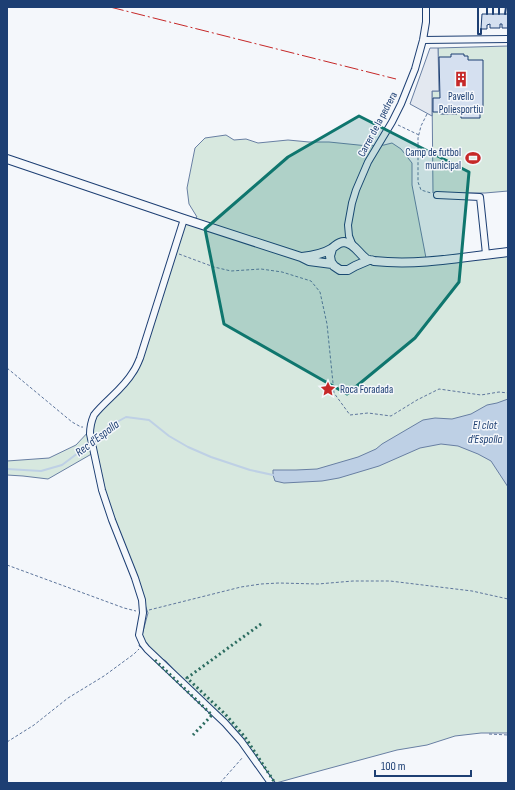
<svg xmlns="http://www.w3.org/2000/svg" width="515" height="790" viewBox="0 0 515 790" font-family="'Sofia Sans Condensed',sans-serif">
<rect width="100%" height="100%" fill="#f4f7fb"/>
<path fill="#d7e8df" stroke="#687fa3" d="M508 46V191L485 193H433L432 91H439L438 48Z
M226 135 234 140 246 139 258 143 288 140 309 142H329L368 146 384 145 392 143 401 149 412 163V185L426 258 508 250V733H481L455 736 427 745 397 750 323 770 276 783 166 661 139 646 148 613 103 490 95 452 48 479 23 476 7 475V461L49 458 76 445 91 429 90 421 134 370 184 217 193 220 197 217 189 204 187 188 195 148 205 138Z"/>
<path fill="#e3e8f0" stroke="#687fa3" d="M430 48H438L439 91H432V116L410 104Z"/>
<path fill="#bed0e5" stroke="#687fa3" d="M508 399V487L491 461 478 454 458 446 441 444 420 448 379 466 339 478 322 481 284 483 275 481 273 475V470H296L317 469 358 457 376 449 382 444 423 420 435 418 452 419 471 414 487 405 497 403Z"/>
<g fill="none" stroke-linecap="round" stroke-linejoin="round">
<path stroke="#bed0e5" stroke-width="2" d="M94 441 108 427 126 417 149 420 169 436 188 447 211 457 250 470 273 475
M7 469 41 471 62 465 90 444"/>
</g>
<path fill="#d5e0f0" stroke="#1d3f73" d="M482 14H508V28H502V24H500V28H490V24L487 25V29H481Z
M451 54H464V56H468V60H483V108H480V118H461V110L457 111V114H440V112H433V98H440L439 57H451Z"/>
<g fill="none" stroke-linecap="round" stroke-linejoin="round">
<g stroke="#1d3f73" stroke-width="8">
<path id="minor" d="M423 40 508 39
M437 195 480 197 486 254
M184 219 140 358C138 363 136 368 133 372 123 389 106 400 94 415 91 422 90 427 90 434L102 490 112 520 135 578 142 600 143 613 139 635 143 644 147 649 225 723 241 741 271 783
M353 246 349 236 348 225 352 203 356 190 368 162 392 122 401 104 415 69 423 40 426 22V7"/>
</g>
<g stroke="#1d3f73" stroke-width="10">
<path id="secondary" d="M7 159 184 219 301 257 309 261 332 264
M332 249 330 256 331 262 334 266 340 270H348L355 266 369 260
M302 257C311 256 323 254 331 249 336 246 338 242 344 242 355 243 359 255 368 260 369 260 374 260 374 261 419 266 464 257 508 252"/>
</g>
<path stroke="#5e769c" stroke-width="1" stroke-dasharray="3 2" stroke-linecap="butt" d="M427 114 421 126 418 138V182L421 190 431 193
M398 125 419 135
M179 254 214 267 231 271 261 269 282 272 311 281 320 292 327 324 334 393 350 415 368 413 391 416 417 400 439 389 481 395 499 392 508 393
M7 368 72 422 81 427H83
M7 565 124 608 136 611
M149 610 241 587 261 584 279 583 318 584 353 581H390L472 591 508 599
M489 734 508 735
M7 742 34 725 68 698 104 676 134 654 139 649
M220 783 243 757"/>
<use href="#minor" stroke="#f4f7fb" stroke-width="6"/>
<use href="#secondary" stroke="#f4f7fb" stroke-width="8"/>
<path stroke="#2c6c60" stroke-width="3" stroke-dasharray="2 3" stroke-linecap="butt" d="M261 624 187 678 225 714 245 737 275 783
M155 660 212 715 193 735"/>
<path stroke="#1d3f73" stroke-width="2" d="M478 7V34H481V29
M487 14V7
M493 14V7
M499 14V7
M505 14 506 7"/>
<path stroke="#c62828" stroke-width="1" stroke-dasharray="14 3 2 3" stroke-linecap="butt" d="M110 7 396 79"/>
</g>
<path fill="#0f766e" fill-opacity="0.2" stroke="#0f766e" stroke-width="3" stroke-linejoin="round" d="M359 116 469 172 459 282 415 338 347 394 224 324 205 229 288 157Z"/>
<defs>
<g id="building-bare" transform="scale(1.2)"><path d="M-4-6H4V6H1V3H-1V6H-4ZM-2.5-4.3h1.7v1.8h-1.7ZM.8-4.3h1.7v1.8H.8ZM-2.5-1h1.7V.8h-1.7ZM.8-1h1.7V.8H.8Z" fill="#c62828" stroke="#f4f7fb" stroke-width="2.5" paint-order="stroke"/></g>
<g id="stadium-bare" transform="scale(1.2)"><path d="M0-5a6.5 5 0 1 0 0 10a6.5 5 0 1 0 0-10ZM-3.5-1.8h7v3.6h-7Z" fill="#c62828" stroke="#f4f7fb" stroke-width="2.5" paint-order="stroke"/></g>
<g id="sight-bare" transform="scale(1.2)"><path d="M0-6L1.8-2.2L6-1.7L2.9 1.2L3.7 5.4L0 3.3L-3.7 5.4L-2.9 1.2L-6-1.7L-1.8-2.2Z" fill="#c62828" stroke="#f4f7fb" stroke-width="2.5" paint-order="stroke"/></g>
</defs>
<g fill-rule="evenodd">
<use href="#building-bare" x="461" y="79"/>
<use href="#stadium-bare" x="473" y="158"/>
<use href="#sight-bare" x="328" y="389"/>
</g>
<g text-anchor="middle" stroke-width="3" stroke-linejoin="round" paint-order="stroke">
<g font-size="11" fill="#1d3f73" stroke="#f4f7fb">
<text x="461" y="100">Pavelló<tspan x="461" dy="13">Poliesportiu</tspan></text>
<text x="461" y="156" text-anchor="end">Camp de futbol<tspan x="461" dy="13">municipal</tspan></text>
<text x="340" y="393" text-anchor="start">Roca Foradada</text>
</g>
<g font-size="11" fill="#1d3f73" stroke="#f4f7fb">
<text transform="translate(377 124) rotate(-62)" y="4">Carrer de la pedrera</text>
</g>
<g font-size="12" font-style="italic" fill="#1d3f73" stroke="#f4f7fb">
<text x="485" y="429">El clot<tspan x="485" dy="14">d'Espolla</tspan></text>
<text transform="translate(97 438) rotate(-37)" y="4">Rec d'Espolla</text>
</g>
</g>
<rect width="515" height="790" fill="none" stroke="#1d3f73" stroke-width="16"/>
<path d="M375 770v6h96v-6" fill="none" stroke="#1d3f73" stroke-width="2"/>
<text x="381" y="770" font-size="12" fill="#1d3f73" stroke="#f4f7fb" stroke-width="3" paint-order="stroke">100 m</text>
</svg>
